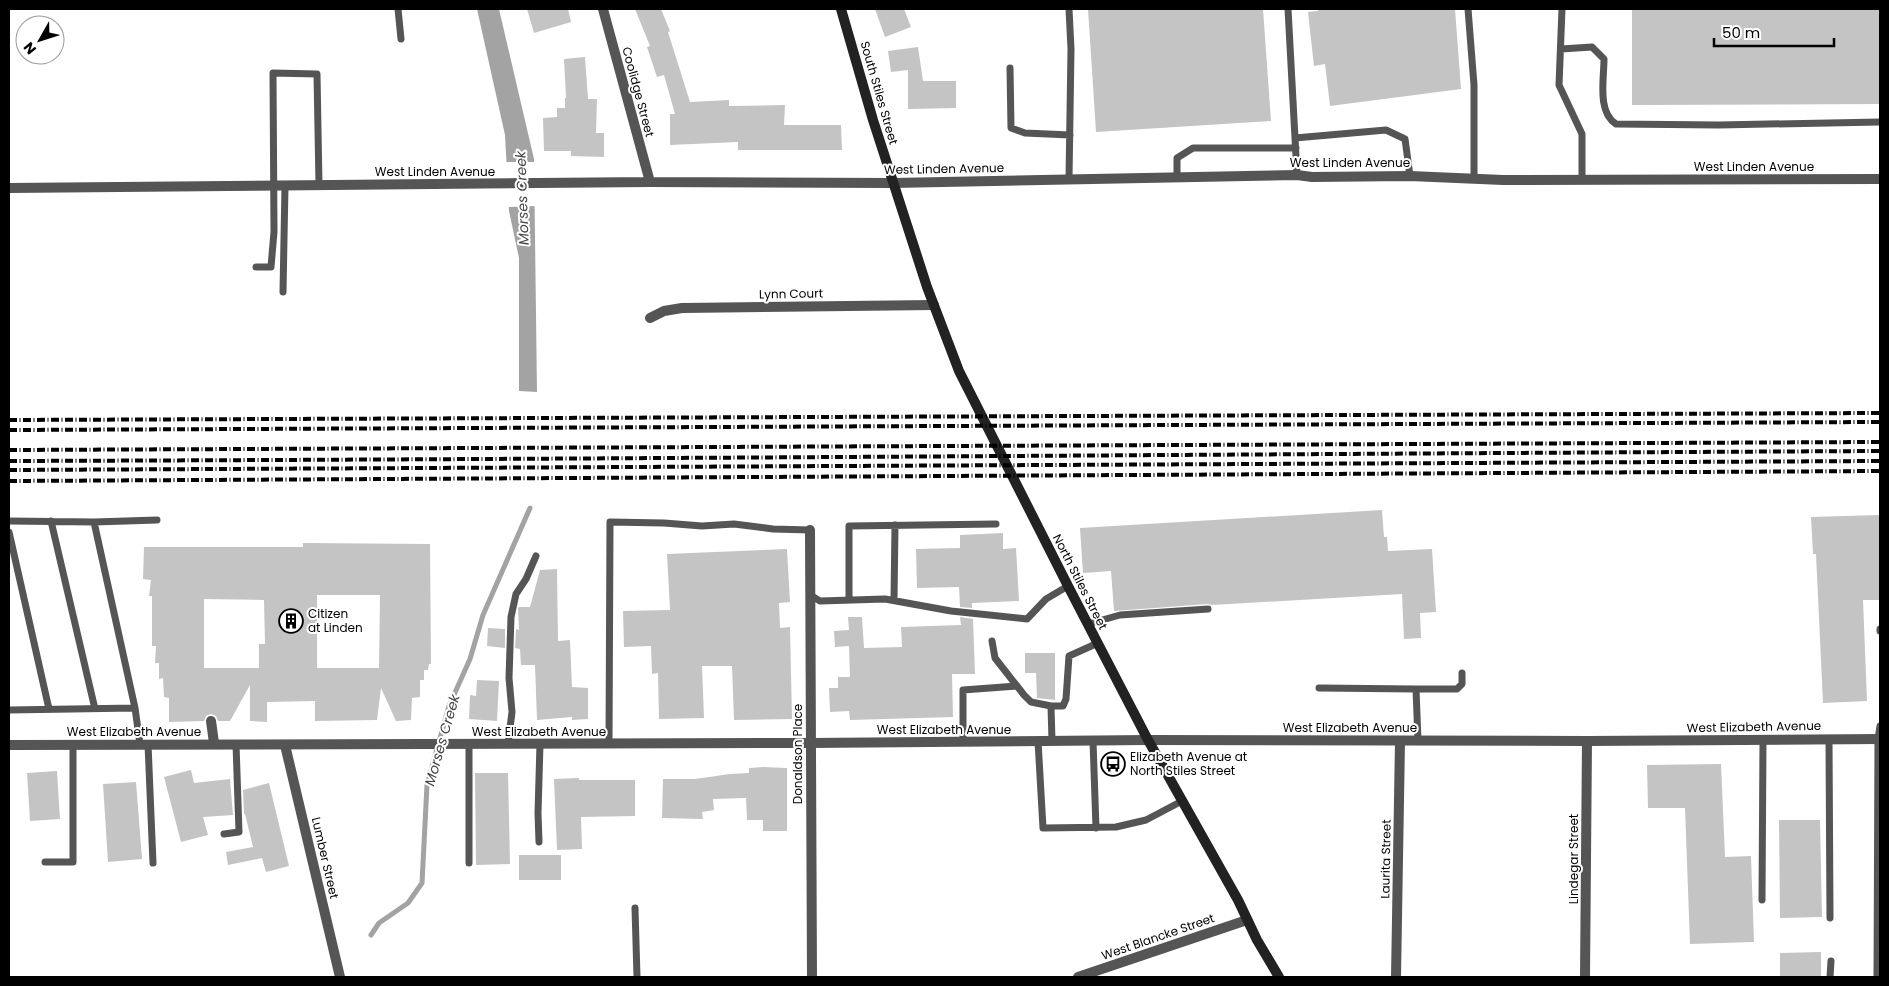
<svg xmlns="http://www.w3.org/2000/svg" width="1889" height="986" viewBox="0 0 1889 986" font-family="Poppins,sans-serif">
<rect width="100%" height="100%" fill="#fff"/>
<path fill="#a3a3a3" d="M477 9H499L534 159 537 392 519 391V258L509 211 505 135Z"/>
<path fill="#fff" d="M506 162H536L537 206 506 207Z"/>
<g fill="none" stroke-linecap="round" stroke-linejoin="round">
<path stroke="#a3a3a3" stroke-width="5" d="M371 935 379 923 408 903 422 883 427 785 449 706 470 659 483 615 530 508"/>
</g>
<path fill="#c4c4c4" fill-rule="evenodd" d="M527 9H568L571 22 534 33Z
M635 9H661L670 31 668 32 690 102 729 100V106L785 105 784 125H841L842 150H738V142L670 145V114H675L664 75 657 77 647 47 650 46Z
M875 9H904L911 27 885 37Z
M1088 9H1263L1271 121 1096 132Z
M1318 9H1455L1461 89 1330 106 1325 64 1314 66 1308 12 1318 11Z
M1632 9H1880V104L1632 105Z
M918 47 923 81H956V108L908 109V70L891 72 888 51Z
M585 57 588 99H597L596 133H604V157L571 156V151H544L543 118 557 117V108H565V98H566L564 59Z
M1382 510 1384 537H1387L1388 551 1432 549 1436 612 1420 613 1421 638 1404 639 1402 594 1212 605 1208 604 1114 611 1111 571 1083 573 1080 528Z
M1880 515V600H1863L1867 701 1823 703 1816 554H1813L1811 517Z
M1003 533V549L1016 548 1019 601 972 603V608L960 607 959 587 917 588 916 549 960 548V535Z
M303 543 430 544 431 664H429L428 670H424V680H420V697L412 698 411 720 396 721 381 688 377 720 315 721V701L267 702V722L250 721V685L230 721H218L216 716 211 714 206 716 204 721 169 722V698L164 697 163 678 159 679V663H155L156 646H152V596H149L151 580 143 579 144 547H303ZM317 595H380L379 668H317ZM204 599 264 600 265 644H259V668H204Z
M787 549 790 602 779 603 780 628 790 627 792 719 734 720 732 666H702L704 718 659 719 658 673 652 674 651 646 624 647 623 611 670 610 667 554Z
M557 569 558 641 570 640 572 687 588 688V719L572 720V717L537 720 535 665H521L520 649 515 648 516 629 519 630 518 608 519 607H530L540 570Z
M848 617H862L864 648 902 647 901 627 961 625 960 617 973 619 975 674H952L953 717 850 720 849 711 830 712 829 688H838V677H850L849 646 835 647 834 631 849 630Z
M488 628 505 629V648L487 646Z
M1025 653H1055V700L1037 698 1036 673H1025Z
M477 680 499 681 497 721 469 719 470 695 476 696Z
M1721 764 1725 857 1751 856 1754 942 1690 944 1685 808H1648L1647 765Z
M763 767 787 768V831H763V820H747L746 798 713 799 714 810 702 812 703 819 662 818 663 779H695L730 774 749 773V768Z
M191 770 194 783 230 779 233 815 203 817 208 835 181 842 164 777Z
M57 771 60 819 30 821 27 773Z
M475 773H508L510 864 476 865Z
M579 778V780H635V816L581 817 582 849 557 850 554 779Z
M136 782 142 859 108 862 103 784Z
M269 783 289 866 266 872 262 858 228 865 226 852 253 847 245 814H244L243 790Z
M1779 820H1820L1822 917 1780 918Z
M519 855H561V880H519Z
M1821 952V977H1780V953Z"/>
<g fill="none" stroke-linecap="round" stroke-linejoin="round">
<path stroke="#555" stroke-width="7" d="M398 9 401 39
M1288 9 1297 175
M1468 9 1474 85V178
M1562 9 1559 85 1582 134V180
M1561 49 1592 47 1604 59C1604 79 1597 112 1616 124L1719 125 1880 122
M1010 68 1011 128 1025 133 1070 135
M1295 138 1386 130 1405 139 1410 176
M1177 177V158L1193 148H1296
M1069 179 1071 49 1069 9
M256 267H271L274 232 273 73 317 74 319 185
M283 292 285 186
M9 521 94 522 135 708 140 744
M51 521 95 709
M94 522 157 520
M9 532 49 709
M810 595 820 601 885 599 951 611 1027 619 1046 599 1068 586
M849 600V526L996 524
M894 600 895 525
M1088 624 1120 615 1208 609
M1880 629V631
M992 641 995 658 1024 695 1031 702 1051 706 1052 741
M1319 688 1416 689 1418 741
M1416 689H1457L1462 684V673
M1051 706H1063L1066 699 1069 656 1098 643
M9 710 135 708
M1829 739 1830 918
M1038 741 1043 828 1116 827 1146 820 1182 801
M1093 741 1096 828
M963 742V690L1017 686
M148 744 153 863
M508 744 512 712 509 678 511 617 516 594 526 579 536 556
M609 744 610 522 664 523 702 526 734 524 773 529 810 530
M224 834 239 832 236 744
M539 842 538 813 540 744
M45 862H73V745
M469 863V744
M1762 900 1763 740
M635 908 637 977
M1830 977 1831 961
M1877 977 1878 739 1880 726"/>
<path stroke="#555" stroke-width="10" d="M603 9 650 182
M9 188 650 182 893 183 1297 175 1312 177 1410 176 1503 180 1880 179
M650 318 664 311 682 308 934 305
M810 530 812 977
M211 721 214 743
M285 745 340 977
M1078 977 1247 920
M1396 977 1400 741
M1585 977 1587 741"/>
<path stroke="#555" stroke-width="10" d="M9 745 810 743 1148 740 1587 741 1880 739"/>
<path stroke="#222" stroke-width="10" d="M841 9 873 120 906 222 927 287 959 371 1068 586 1148 740 1238 900 1257 940 1279 977"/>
<path stroke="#000" stroke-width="4" stroke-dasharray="8 2.5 1 2.5" stroke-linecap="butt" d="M9 420 1880 413
M9 430 1880 422
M9 450 1880 442
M9 461C633 459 1256 454 1880 451
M9 470 1880 461
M9 481 1880 471"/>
</g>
<defs>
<g id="building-ring" transform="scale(1.25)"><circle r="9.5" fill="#fff" stroke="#000" stroke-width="1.5"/><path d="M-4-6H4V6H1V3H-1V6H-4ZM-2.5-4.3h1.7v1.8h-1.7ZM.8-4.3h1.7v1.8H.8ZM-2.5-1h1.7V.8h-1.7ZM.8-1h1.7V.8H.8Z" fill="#000"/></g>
<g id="bus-ring" transform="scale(1.25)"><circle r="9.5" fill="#fff" stroke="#000" stroke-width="1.5"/><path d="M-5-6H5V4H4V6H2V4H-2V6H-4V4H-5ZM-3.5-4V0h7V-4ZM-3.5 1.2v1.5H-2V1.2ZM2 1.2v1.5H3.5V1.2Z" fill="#000"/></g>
</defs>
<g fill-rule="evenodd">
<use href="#building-ring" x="291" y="621"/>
<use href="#bus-ring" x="1113" y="764"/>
</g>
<g text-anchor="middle" stroke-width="4" stroke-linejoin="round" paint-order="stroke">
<g font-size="12" fill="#000" stroke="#fff">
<text transform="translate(638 92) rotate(75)" y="4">Coolidge Street</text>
<text transform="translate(879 93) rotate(74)" y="4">South Stiles Street</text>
<text x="1350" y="167">West Linden Avenue</text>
<text x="1754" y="171">West Linden Avenue</text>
<text transform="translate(944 169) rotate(-1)" y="4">West Linden Avenue</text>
<text x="435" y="176">West Linden Avenue</text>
<text transform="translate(791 294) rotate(-1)" y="4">Lynn Court</text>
<text transform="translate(1080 582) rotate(63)" y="4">North Stiles Street</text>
<text transform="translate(1754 727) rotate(-1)" y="4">West Elizabeth Avenue</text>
<text x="1350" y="732">West Elizabeth Avenue</text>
<text x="944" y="734">West Elizabeth Avenue</text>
<text x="134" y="736">West Elizabeth Avenue</text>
<text x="539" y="736">West Elizabeth Avenue</text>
<text transform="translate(798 754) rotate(-90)" y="4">Donaldson Place</text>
<text transform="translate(325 858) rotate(77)" y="4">Lumber Street</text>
<text transform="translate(1386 859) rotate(-89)" y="4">Laurita Street</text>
<text transform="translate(1574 859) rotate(-90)" y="4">Lindegar Street</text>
<text transform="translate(1158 937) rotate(-19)" y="4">West Blancke Street</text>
</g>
<g font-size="12" fill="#000" stroke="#fff" text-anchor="start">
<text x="308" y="618">Citizen<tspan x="308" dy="14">at Linden</tspan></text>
<text x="1130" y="761">Elizabeth Avenue at<tspan x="1130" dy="14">North Stiles Street</tspan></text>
</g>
<g font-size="14" font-style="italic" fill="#444" stroke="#fff">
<text transform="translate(522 198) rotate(-92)" y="5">Morses Creek</text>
<text transform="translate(442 740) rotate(-74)" y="5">Morses Creek</text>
</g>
</g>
<rect width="1889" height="986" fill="none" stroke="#000000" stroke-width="20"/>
<g transform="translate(40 40) rotate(231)"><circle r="24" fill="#ffffff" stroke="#999999"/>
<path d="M0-4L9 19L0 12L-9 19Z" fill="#000000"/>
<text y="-8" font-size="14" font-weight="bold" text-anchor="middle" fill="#000000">N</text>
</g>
<path d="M1714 38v8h120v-8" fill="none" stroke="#000000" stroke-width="2.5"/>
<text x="1722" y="38" font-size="15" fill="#000000" stroke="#ffffff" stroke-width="4" paint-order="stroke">50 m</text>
</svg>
